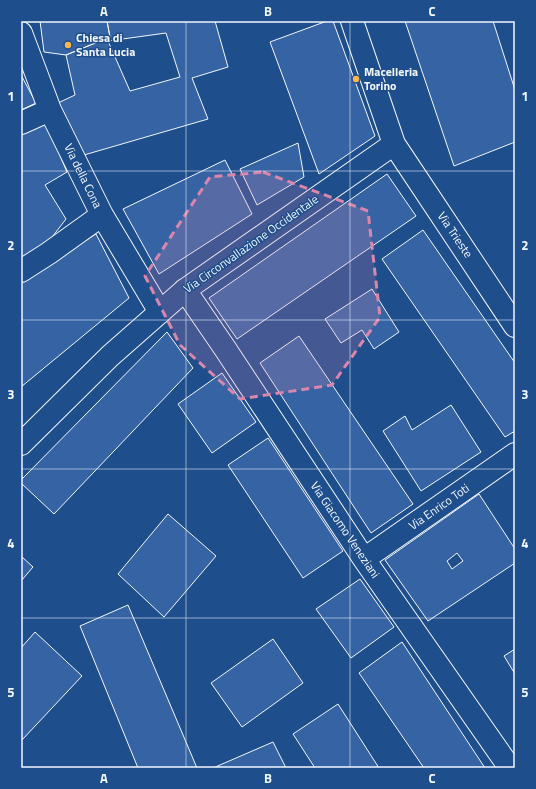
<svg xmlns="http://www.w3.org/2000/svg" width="536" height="789" viewBox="0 0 536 789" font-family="'Titillium Web',sans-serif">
<rect width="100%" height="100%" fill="#1f4e8c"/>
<path fill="#3563a3" stroke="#f2f6ff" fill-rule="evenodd" d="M40 21H107L110 37 66 55 44 52Z
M107 21H215L228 67 192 78 208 119 84 155 58 103 75 95 66 55 110 37ZM166 33 180 77 130 91 108 41Z
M327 21H333L375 136 319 174 270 42Z
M405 21H493L515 90V142L454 166Z
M21 75 36 103 21 110Z
M45 121 67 172 45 185 66 219 46 245 21 261V134Z
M298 143 304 177 257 205 240 169Z
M225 160 252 214 159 274 123 209Z
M387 174 416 216 237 339 209 298Z
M423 230 515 363V431L505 437 382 259Z
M96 234 129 298 21 387V281Z
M372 289 399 332 374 349 362 330 341 343 325 319Z
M167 332 193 368 54 514 21 483V480Z
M299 336 413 504 371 533 260 363Z
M222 373 256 422 212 453 178 404Z
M451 405 481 452 421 491 383 431 405 416 412 430Z
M268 438 343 551 303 578 228 465Z
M479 494 515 549V563L428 621 385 560ZM457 553 463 561 452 569 447 561Z
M168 514 216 556 164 617 118 574Z
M21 556 33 567 21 581Z
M360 579 394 627 351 658 316 609Z
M128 605 197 768H138L80 626Z
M35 632 82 676 21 741V648Z
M273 639 303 683 242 727 211 683Z
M402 642 485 768H424L359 673Z
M515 649V674L504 656Z
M338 704 379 768H315L293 734Z
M273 742 286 768H213Z"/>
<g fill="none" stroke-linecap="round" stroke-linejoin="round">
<g stroke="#f2f6ff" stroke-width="24">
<path id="minor" d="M21 33 50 110 102 215 160 312
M21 123 50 110
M21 271 49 253 102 215
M185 290 226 350 364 559 510 768
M364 559 515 454"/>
</g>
<g stroke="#f2f6ff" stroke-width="24">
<path id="secondary" d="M352 21 394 144 515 326
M21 444 110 356 185 290 394 144"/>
</g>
<use href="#minor" stroke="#1f4e8c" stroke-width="22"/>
<use href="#secondary" stroke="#1f4e8c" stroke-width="22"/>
</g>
<path fill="#da87ad" fill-opacity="0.2" stroke="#da87ad" stroke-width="3" stroke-dasharray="8 5" stroke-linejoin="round" d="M263 172 368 211 380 317 332 385 240 399 180 345 145 276 210 177Z"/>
<path fill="none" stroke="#f2f6ff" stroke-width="1" stroke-opacity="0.55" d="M186 21V768M350 21V768M21 171H515M21 320H515M21 469H515M21 618H515"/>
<g fill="#ffb74d" stroke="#1f4e8c" stroke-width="1.5">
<circle cx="68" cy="45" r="4"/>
<circle cx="356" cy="79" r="4"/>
</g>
<g text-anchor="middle" stroke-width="3" stroke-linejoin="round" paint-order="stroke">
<g font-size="12" font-weight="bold" fill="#f2f6ff" stroke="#1f4e8c" text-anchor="start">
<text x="76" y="42">Chiesa di<tspan x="76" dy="14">Santa Lucia</tspan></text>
<text x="364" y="76">Macelleria<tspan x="364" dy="14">Torino</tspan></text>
</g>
<g font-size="12" fill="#f2f6ff" stroke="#1f4e8c">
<text transform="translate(83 176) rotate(64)" y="4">Via della Cona</text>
<text transform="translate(455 235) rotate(56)" y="4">Via Trieste</text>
<text transform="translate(251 244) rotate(-35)" y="4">Via Circonvallazione Occidentale</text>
<text transform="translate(439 507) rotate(-35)" y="4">Via Enrico Toti</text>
<text transform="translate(345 530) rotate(56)" y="4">Via Giacomo Veneziani</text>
</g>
</g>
<rect width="536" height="789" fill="none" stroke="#1f4e8c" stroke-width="44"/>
<rect x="22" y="22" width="492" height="745" fill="none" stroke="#f2f6ff" stroke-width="1.5"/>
<g font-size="13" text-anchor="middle" font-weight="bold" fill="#f2f6ff">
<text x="104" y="16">A</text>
<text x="268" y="16">B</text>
<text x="432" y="16">C</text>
<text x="11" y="101">1</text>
<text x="525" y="101">1</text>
<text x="11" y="250">2</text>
<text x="525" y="250">2</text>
<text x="11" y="399">3</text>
<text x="525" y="399">3</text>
<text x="11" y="548">4</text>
<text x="525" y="548">4</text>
<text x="11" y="697">5</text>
<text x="525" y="697">5</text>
<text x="104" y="783">A</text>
<text x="268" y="783">B</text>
<text x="432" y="783">C</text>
</g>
</svg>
